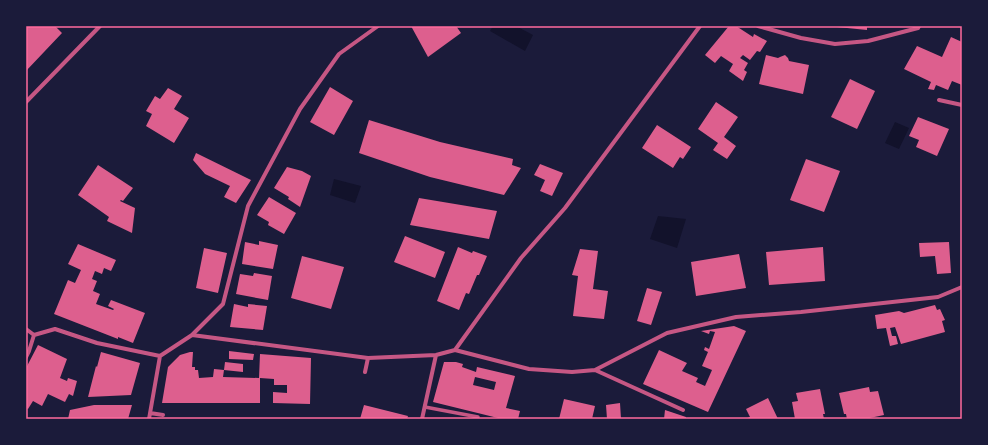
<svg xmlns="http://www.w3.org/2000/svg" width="988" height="445" viewBox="0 0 988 445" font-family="'Roboto Condensed',sans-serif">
<rect width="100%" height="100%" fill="#1b1b3a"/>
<path fill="#12122b" d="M493 26H516L533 35 525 51 490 31Z
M895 122 909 128 899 149 885 143Z
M334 179 361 186 355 203 330 195Z
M658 216 686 219 677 248 650 239Z"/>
<path fill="#dd5f8e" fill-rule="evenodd" d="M26 26H55L62 33 26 71Z
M411 26H456L461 33 428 57Z
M729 26H736L753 37 754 34 767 41 760 52 757 51 750 60 743 55 740 58 748 63 744 70 747 72 743 81 729 71 733 64 721 56 715 63 705 55Z
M837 26H867V30L837 27Z
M951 37 962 42V85L952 81 948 90 936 85 934 90 928 89 931 82 904 69 917 46 942 57Z
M766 55 778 58 780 57 785 55 788 58 789 61 809 65 803 94 759 84Z
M850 79 875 91 857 129 831 117Z
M330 87 353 101 334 135 310 122Z
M168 88 182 96 174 109 189 118 174 143 146 126 152 114 146 111 155 96 160 99Z
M716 102 738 117 724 137 736 146 727 159 713 150 718 143 698 129Z
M918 117 949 129 937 156 916 147 919 140 909 136Z
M369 120 440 142 513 159 512 165 521 168 504 195 430 177 359 153Z
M657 125 691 147 683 159 680 157 673 168 642 148Z
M196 153 251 180 236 203 224 197 230 186 205 174 193 160Z
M806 159 840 171 824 212 790 200Z
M540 164 563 173 552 196 540 191 545 180 534 175Z
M98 165 133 188 123 201 121 200 120 201 135 208 132 233 107 221 109 217 78 195Z
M287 167 302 171 311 176 300 207 288 199 289 197 274 188Z
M269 197 296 213 284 234 268 225 269 222 257 215Z
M419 198 497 211 489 239 410 225Z
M405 236 445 252 435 278 394 262Z
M259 241 278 245 273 269 242 264 245 242 259 245Z
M949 242 951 273 937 274 935 256 920 257 919 243Z
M78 244 116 260 111 271 104 268 102 274 95 271 92 279 97 281 93 291 100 294 96 304 113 310 114 309 108 306 111 300 145 313 133 343 118 337V339L54 314 68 280 75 283 81 270 68 264Z
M458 247 472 253 473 251 487 256 479 275H477L469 294 466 293 459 310 437 301Z
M823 247 825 281 769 285 766 252Z
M204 248 227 253 218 293 196 288Z
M580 249 598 251 593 289 608 291 604 319 573 316 578 276 572 275Z
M739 254 746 288 696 296 691 262Z
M302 256 344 267 331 309 291 298Z
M254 273 272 276 268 300 236 294 240 274 253 276Z
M647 288 662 292 651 325 637 321Z
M234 304 248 307V304L267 306 263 330 230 327Z
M935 305 937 310 940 309 945 320 942 321 945 332 901 344 895 327 890 328 892 336H896L898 344 890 346 886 328 877 329 875 315 899 311 904 313Z
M734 326 746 331 708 412 643 384 659 350 687 363 682 371 698 378 696 382 705 386 712 370 702 366 708 352 704 350 705 347 709 349 715 332 710 331 709 334 701 331Z
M38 345 67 359 60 378 67 381 68 378 77 381 73 396 69 394 65 402 48 394 42 406 33 401 28 409 26 408V368Z
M229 351 254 354 253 360 229 359Z
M101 352 140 363 131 395 88 397 96 366 97 367Z
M190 352H193L192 367H195V370H198L199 378 213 377 214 369 224 370 223 377 259 378 260 354 311 358 310 404 273 403V392L287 393V385H274V379L260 378V403H162L168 367 180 355Z
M225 362 243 364V372L224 370Z
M444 362H456L463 364 462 367 476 372 477 367 515 376 506 408 520 411 518 419H502L433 402ZM475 377 496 382 494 390 473 385Z
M869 387 870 392 878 391 884 415 865 419H847L846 414H844L839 393Z
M820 389 825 414H823L824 419H795L792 402 798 401 796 393Z
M768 398 778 419H745L750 417 746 409Z
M564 399 595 406 592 419H559Z
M620 403 621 419H607L606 405Z
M94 405H132L128 419H68L70 410Z
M364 405 408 416 407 419H360Z
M665 410 686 417V419H664Z"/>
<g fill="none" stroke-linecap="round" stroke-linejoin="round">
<path stroke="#c65784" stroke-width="3.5" d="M425 407 478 417"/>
<path stroke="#c65784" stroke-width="4" d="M758 26 801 38 835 44 868 41 918 28 919 26
M939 100 962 105
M26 102 100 26
M26 329 34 335
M34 335 55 329 97 343 160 356 192 335 223 304 248 206 300 109 339 54 378 26
M192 335 368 358 436 355 455 350 529 369 572 372 595 370 667 333 736 317 801 312 938 297 962 287
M455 350 521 258 565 208 700 26
M26 357 29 351 34 335
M595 370 683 410
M365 372 368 358
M150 413 163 415
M149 419 160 356
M422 419 436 355"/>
</g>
<rect width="988" height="445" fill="none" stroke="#1b1b3a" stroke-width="54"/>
<rect x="27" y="27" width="934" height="391" fill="none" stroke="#ff6b9d" stroke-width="1.5"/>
</svg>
